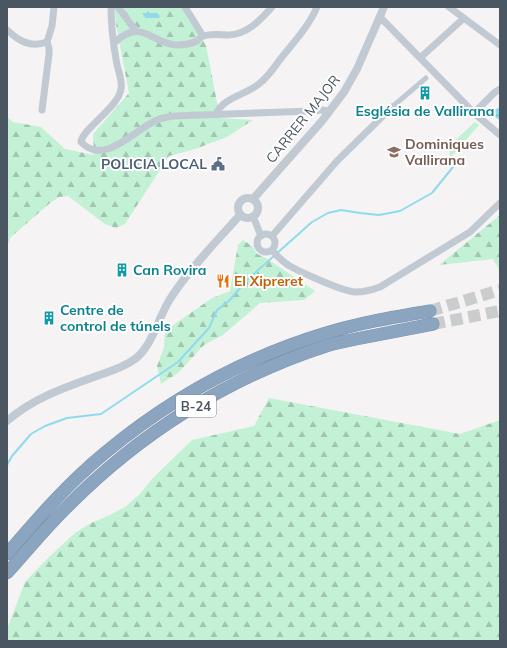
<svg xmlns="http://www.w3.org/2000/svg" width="507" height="648" viewBox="0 0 507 648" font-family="Mulish,sans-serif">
<defs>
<pattern id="forest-firs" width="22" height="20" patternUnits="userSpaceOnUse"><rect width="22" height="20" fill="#c3f1d5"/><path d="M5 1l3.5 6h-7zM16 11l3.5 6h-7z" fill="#a0c6b0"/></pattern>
<pattern id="water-ripples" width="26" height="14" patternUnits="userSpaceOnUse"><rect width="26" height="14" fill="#90daee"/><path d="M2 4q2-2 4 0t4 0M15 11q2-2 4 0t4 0" fill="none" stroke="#78b4c4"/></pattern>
</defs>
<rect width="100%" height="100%" fill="#f5f3f3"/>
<path fill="#c3f1d5" d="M475 122 479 125 450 158 449 146Z"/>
<path fill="url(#forest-firs)" d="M114 7H183L206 45 220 118 253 120 227 137 195 149 169 156 125 224 116 228 105 224 68 196 59 197 50 203 11 237 7 246V117L13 122 41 127 65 149 94 155 93 134 129 93 116 25Z
M500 215V271L493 259 439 265Z
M243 240 252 246 257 254 266 258 315 291 304 300 260 303 223 335 204 345 178 373 161 384 157 366 164 348 165 331 212 298 230 291 238 245Z
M269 398 460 434 500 420V641H7V629L25 582 50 556 75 533 89 524 108 516 125 507 140 494 153 478 192 440 254 426Z"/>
<path fill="url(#water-ripples)" d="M143 13H157L160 16 158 18H146L143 15Z
M500 107V120L490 114 491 112Z"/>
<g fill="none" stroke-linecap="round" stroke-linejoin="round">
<path stroke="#90daee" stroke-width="2" d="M7 465 12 456 31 434 45 426 67 418 101 414 178 362 209 328 217 310 229 301 247 280 312 222 328 213 341 210 360 213 379 215 400 211 432 193 453 167"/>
<path stroke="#caccce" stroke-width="12" stroke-dasharray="12 6" stroke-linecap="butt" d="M430 311 500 290
M433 324 500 311"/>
<g stroke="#7690ad" stroke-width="13">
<path id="motorway" d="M7 554C38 518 69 482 106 452 170 399 245 358 323 334 358 323 394 317 430 311
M7 573C26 552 44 530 64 510 137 435 227 378 326 346 336 343 346 341 356 339 382 334 408 329 433 324"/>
</g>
<path stroke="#c1cad2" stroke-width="5" d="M392 107 426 78"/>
<path stroke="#c1cad2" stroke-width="7" d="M111 7C111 24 113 42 116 59 117 69 123 80 121 89 118 108 82 129 81 142 103 166 133 132 153 122 159 118 166 117 174 116L312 111 322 110 329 111
M118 7 132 26 137 31
M185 7 203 36
M449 7 500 45
M380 17 474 113 500 135
M7 30C19 41 30 48 47 42L52 26 54 7
M114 43C142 17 150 43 176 45 183 45 191 44 197 41 199 39 202 36 204 36 212 33 221 35 229 35 248 34 260 20 272 7
M420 58 464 18
M42 110 49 54V48L47 42
M474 113 494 93 500 89
M216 114C223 97 247 95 260 83 269 76 275 66 282 57 294 42 309 26 317 7
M253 216 261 236
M257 243a9 9 0 1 1 18 0a9 9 0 1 1-18 0Z
M272 236 337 161 392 107
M272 250C277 256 282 261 288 265 300 272 342 291 355 292 364 292 372 290 380 287L470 232 500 203"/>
<path stroke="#c1cad2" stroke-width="8" d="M238 208a10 10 0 1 1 20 0a10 10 0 1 1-20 0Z
M253 199 322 121 344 92 357 69 384 7
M7 421C32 399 63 388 94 377 108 372 123 368 135 359 154 344 158 316 172 296 191 267 217 241 240 215"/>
<use href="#motorway" stroke="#8ba5c1" stroke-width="12"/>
</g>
<defs>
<g id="building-bare" transform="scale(1.08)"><path d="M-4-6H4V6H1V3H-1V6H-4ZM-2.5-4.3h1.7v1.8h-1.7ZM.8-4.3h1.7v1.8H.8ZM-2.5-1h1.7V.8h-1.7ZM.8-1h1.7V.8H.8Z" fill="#0f9aa8" stroke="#fff" stroke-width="2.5" paint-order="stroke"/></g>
<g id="school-bare" transform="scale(1.08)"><path d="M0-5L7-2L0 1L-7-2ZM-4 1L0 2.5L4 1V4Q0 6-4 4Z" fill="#8d6e63" stroke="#fff" stroke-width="2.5" paint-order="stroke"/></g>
<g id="civic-bare" transform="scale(1.08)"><path d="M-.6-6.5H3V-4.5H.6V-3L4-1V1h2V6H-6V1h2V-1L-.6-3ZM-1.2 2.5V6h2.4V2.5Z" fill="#5c6f8a" stroke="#fff" stroke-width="2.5" paint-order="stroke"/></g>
<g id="restaurant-bare" transform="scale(1.08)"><path d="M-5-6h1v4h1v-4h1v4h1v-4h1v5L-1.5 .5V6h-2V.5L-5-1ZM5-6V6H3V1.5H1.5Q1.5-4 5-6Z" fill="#e8710a" stroke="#fff" stroke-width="2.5" paint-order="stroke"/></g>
</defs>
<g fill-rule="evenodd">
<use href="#building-bare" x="425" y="93"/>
<use href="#school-bare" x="394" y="152"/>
<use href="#civic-bare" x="218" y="164"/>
<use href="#building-bare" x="122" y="270"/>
<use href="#restaurant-bare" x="223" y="281"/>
<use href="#building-bare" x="49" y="318"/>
</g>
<g text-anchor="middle" stroke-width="4" stroke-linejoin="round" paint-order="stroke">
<rect fill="#fff" stroke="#808990" stroke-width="1" x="176" y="395" width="40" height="22" rx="3"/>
<g font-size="13" font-weight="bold" fill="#4a5661">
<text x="196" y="411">B-24</text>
</g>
<g font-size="14" font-weight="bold" fill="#0d838f" stroke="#fff" text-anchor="start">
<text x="425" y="116" text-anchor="middle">Església de Vallirana</text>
<text x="133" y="275">Can Rovira</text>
<text x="60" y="315">Centre de<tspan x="60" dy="16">control de túnels</tspan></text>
</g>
<g font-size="14" fill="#4a5661" stroke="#fff">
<text transform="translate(303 119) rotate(-51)" y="5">CARRER MAJOR</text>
</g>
<g font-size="14" font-weight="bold" fill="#785e54" stroke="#fff" text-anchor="start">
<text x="405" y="149">Dominiques<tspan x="405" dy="16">Vallirana</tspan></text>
</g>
<g font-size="14" font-weight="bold" fill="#4e5e75" stroke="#fff" text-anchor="end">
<text x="207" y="169">POLICIA LOCAL</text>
</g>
<g font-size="14" font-weight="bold" fill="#c56008" stroke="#fff" text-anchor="start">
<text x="234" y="286">El Xipreret</text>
</g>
</g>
<rect width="507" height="648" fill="none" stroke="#4a5661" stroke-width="16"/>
</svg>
